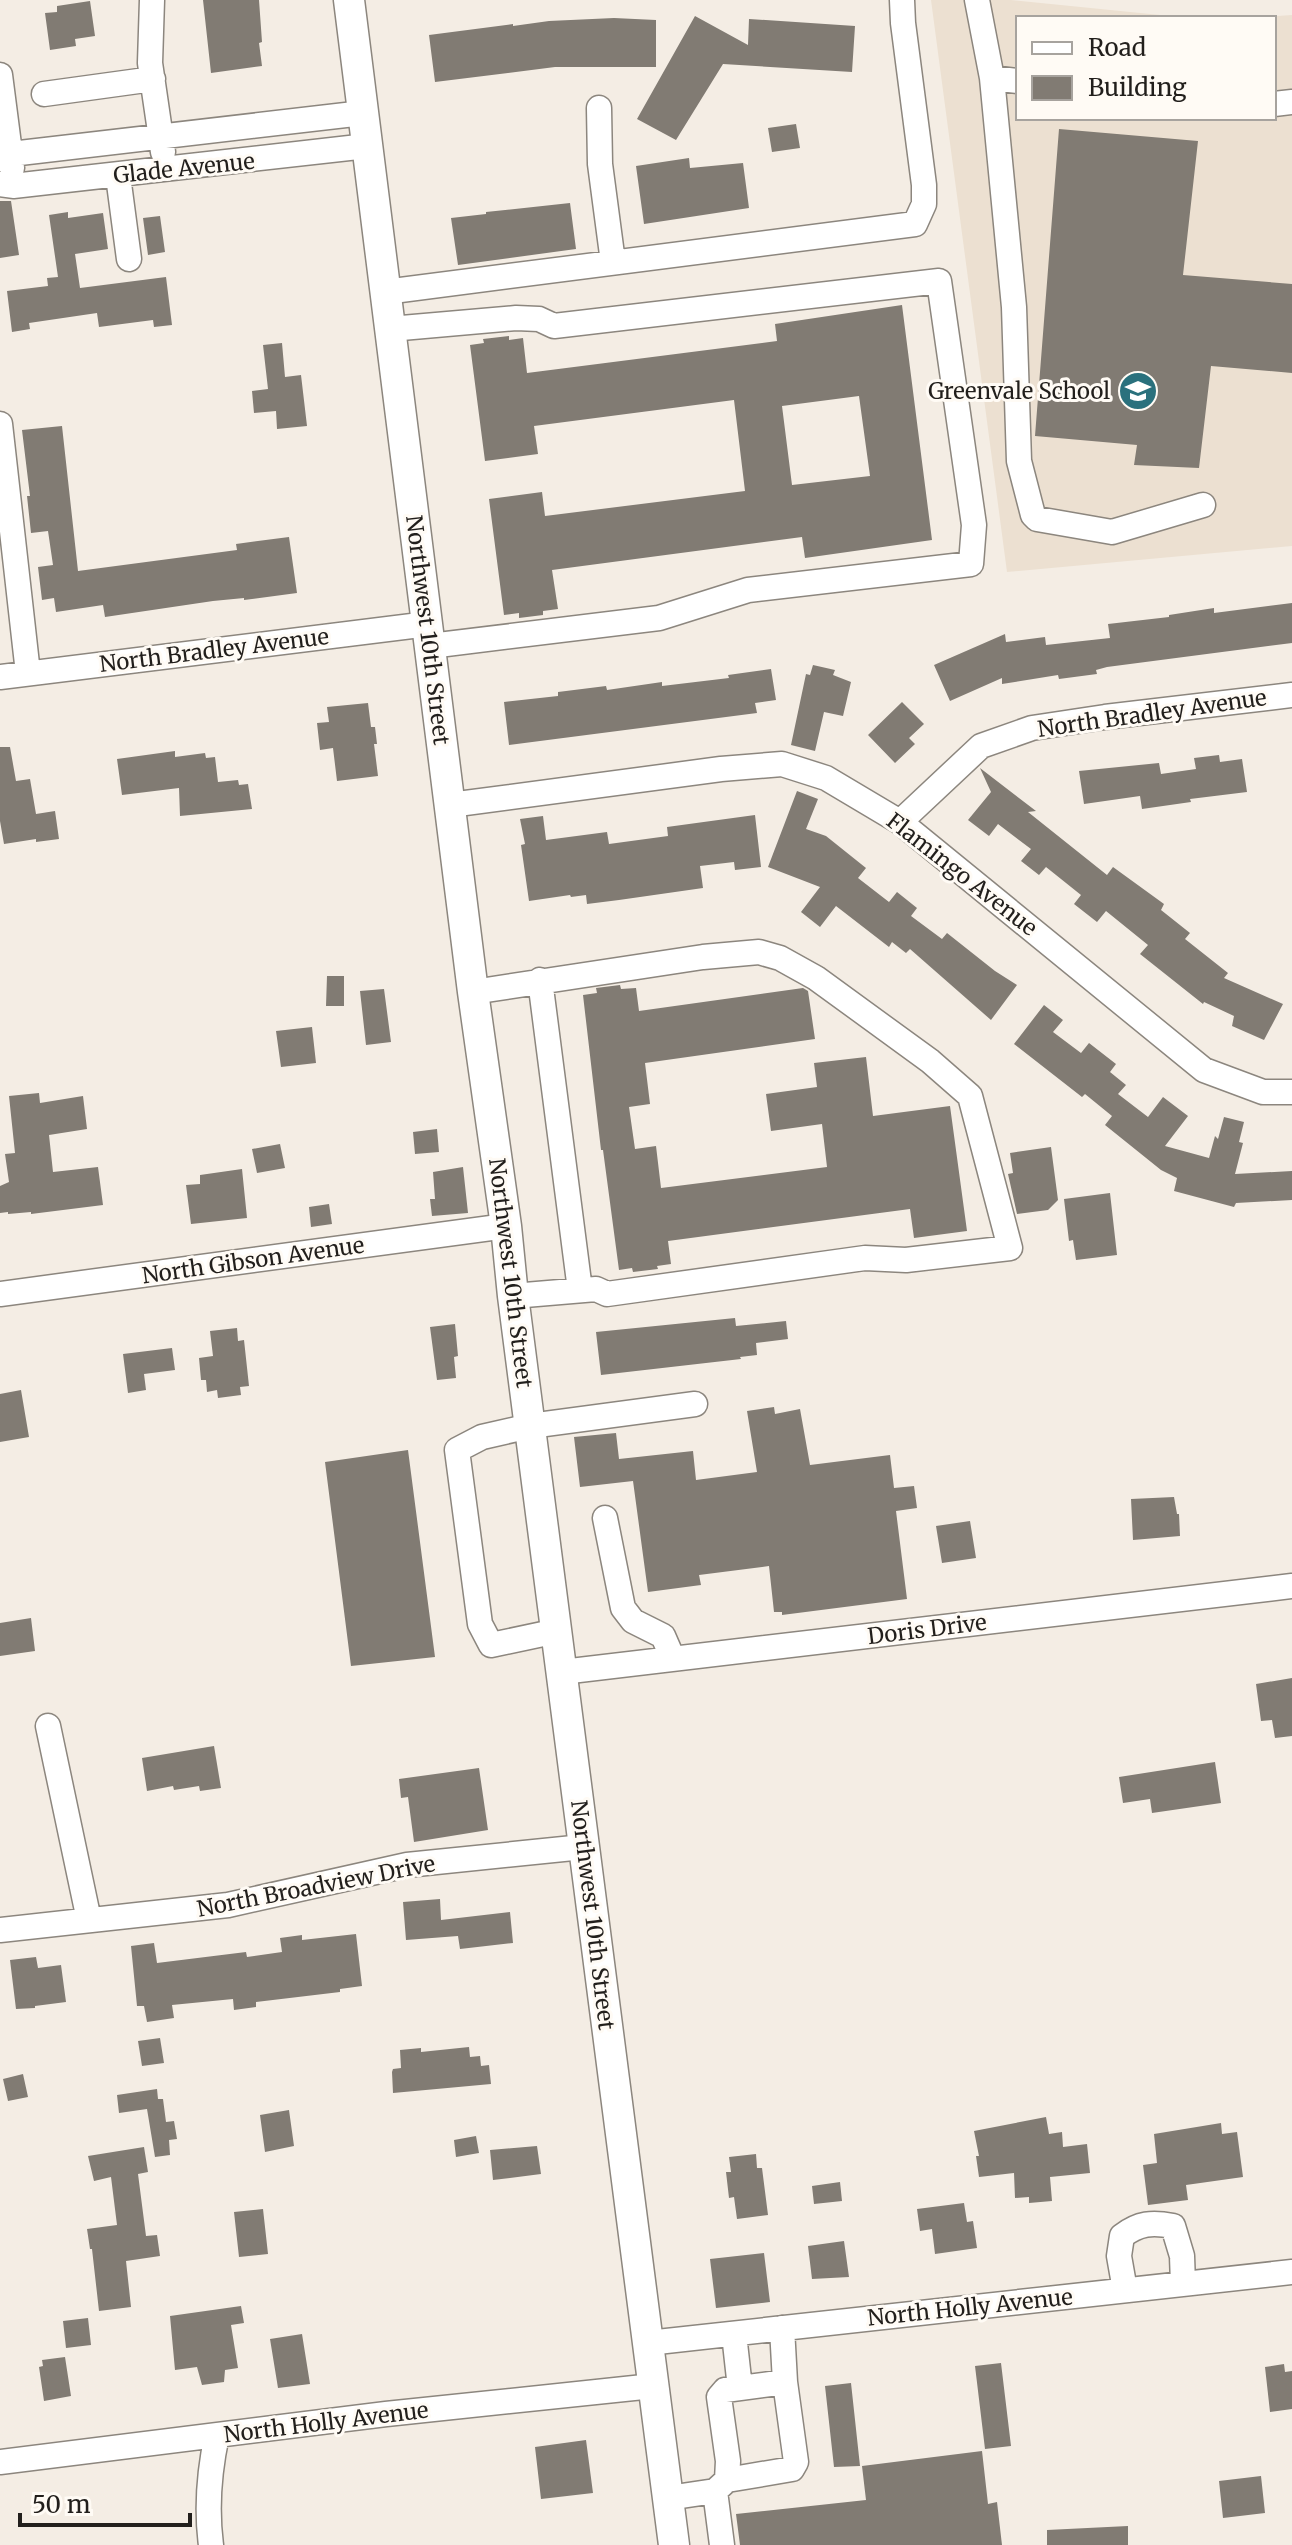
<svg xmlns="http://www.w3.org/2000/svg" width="1292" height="2545" viewBox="0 0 1292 2545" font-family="Merriweather,serif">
<rect width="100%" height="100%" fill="#f4ede4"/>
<path fill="#ece0d1" d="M931 0H1011L1170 16 1242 18H1018V118H1274V18H1247L1292 15V546L1007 572Z"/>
<path fill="#817b73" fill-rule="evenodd" d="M203 0H259L262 42 259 43 262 66 211 73Z
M90 1 95 36 75 39 76 46 50 50 45 13 57 12V6Z
M695 16 748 45 749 19 855 26 852 72 723 64 676 140 637 119Z
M614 18 656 20V67H555L435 82 429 35 513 24V26L549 21Z
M796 124 800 148 772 152 768 128Z
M1059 129 1198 141 1183 275 1292 284V373L1211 366 1199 468 1134 465 1137 445 1035 436Z
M689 158 690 168 743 163 749 208 644 224 636 166Z
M0 201H11L19 255 0 258Z
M570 203 576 249 458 265 451 218 486 214V212Z
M68 212V218L103 213 108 249 75 254 80 288 166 277 172 325 154 327 153 320 99 327 97 313 29 323 30 329 12 332 7 291 48 286 47 278 58 277 49 215Z
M160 216 165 252 148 255 143 218Z
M902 305 932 540 805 558 802 537 552 570 558 609 543 611V615L519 618V613L504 615 489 499 542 492 545 516 745 491 734 400 534 426 538 454 485 461 470 345 484 343 483 339 509 336V340L523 338 527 373 777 341 775 324ZM859 396 870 476 792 485 782 406Z
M282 343 285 377 301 375 307 426 277 429 276 411 254 413 252 391 268 389 263 345Z
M62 426 78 571 237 550 236 544 289 537 297 593 244 600V598L213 601 105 617 103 605 56 612 54 598 42 600 38 567 53 565 48 531 31 533 27 496H30L22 430Z
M1292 603V643L1107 667 1096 670 1097 674 1059 679 1058 675 1002 684V678L950 701 934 665 1005 634 1006 642 1045 637 1046 645 1110 638 1108 624 1169 617V615L1214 608V613Z
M813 665 835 670 833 675 851 682 843 716 824 712 815 751 791 745 806 674 810 675Z
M771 669 776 700 755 703 757 713 509 745 504 702 558 696V692L606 686 607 690 662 682V686L729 678 728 675Z
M902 702 924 724 909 738 915 744 895 763 868 735Z
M368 703 371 727H375L377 744H374L378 776 337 781 333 748 320 750 317 723 329 722 327 707Z
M0 747H10L16 781 30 779 36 814 55 811 59 839 36 842V839L4 844 0 821Z
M175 751V757L205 753 206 758 215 757 218 782 238 780 239 785 248 784 252 809 180 816 179 788 122 795 117 759Z
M1219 755 1220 762 1242 759 1247 792 1190 799 1191 802 1142 809 1140 796 1084 804 1079 771 1159 763 1161 774 1196 769 1194 758Z
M980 768 1036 811 1028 812 1107 875 1113 867 1164 904 1161 910 1190 933 1185 939 1228 973 1224 978 1283 1004 1264 1040 1232 1026 1234 1016 1204 1002 1203 1004 1140 954 1148 945 1106 911 1097 922 1074 904 1081 895 1046 867 1039 875 1021 861 1031 849 998 824 989 836 968 820 991 792Z
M797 791 818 799 806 829 826 836 866 868 858 878 889 902 897 892 917 908 911 916 942 939 947 933 995 971 1017 985 991 1020 910 949 906 953 892 942 889 947 836 906 820 927 801 912 820 887 768 867Z
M755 815 761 867 735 870 734 862 700 866 703 888 619 900 587 904 586 895 571 897 570 895 529 901 521 845 525 844 520 819 543 816 546 840 607 832 609 844 668 836 667 827Z
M327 976H344V1006H326Z
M620 985 621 989 636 988 639 1011 803 988 808 991 815 1039 645 1063 650 1104 629 1107 635 1149 656 1146 661 1188 827 1167 822 1124 771 1131 766 1094 817 1087 814 1063 866 1057 873 1116 950 1106 967 1231 914 1238 910 1209 668 1241 671 1264 657 1266 658 1269 633 1272 632 1268 619 1270 603 1150H601L583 995 597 993 596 988Z
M384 989 391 1042 366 1045 360 991Z
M1044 1005 1063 1020 1053 1032 1081 1053 1089 1043 1116 1064 1110 1072 1126 1085 1118 1094 1148 1117 1163 1097 1188 1116 1165 1146 1209 1158 1215 1136 1218 1139 1224 1117 1244 1122 1239 1142 1243 1143 1235 1174 1292 1171V1200L1236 1203 1234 1207 1174 1191 1177 1178 1161 1170 1105 1125 1112 1116 1085 1094 1082 1097 1014 1044Z
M312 1027 316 1063 281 1067 276 1031Z
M39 1093 40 1103 83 1096 87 1129 49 1135 53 1172 98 1167 103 1205 31 1214V1212L8 1214V1212L0 1213V1186L9 1182 5 1154 15 1153 9 1096Z
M437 1129 439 1152 415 1154 413 1132Z
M280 1144 285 1168 257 1173 252 1149Z
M1051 1147 1058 1200 1048 1210 1017 1214 1008 1174 1013 1173 1010 1153Z
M463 1167 468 1213 432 1216 430 1199H435L433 1172Z
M242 1169 247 1218 191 1224 186 1185 200 1184V1175Z
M1110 1193 1117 1255 1076 1260 1073 1240 1069 1241 1064 1199Z
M329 1204 332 1224 311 1227 309 1207Z
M735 1318 736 1326 786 1321 788 1339 756 1343 757 1355 740 1357 741 1359 601 1375 596 1332Z
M455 1324 458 1356 454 1357 456 1378 437 1380 430 1327Z
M237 1328 238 1341 244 1340 249 1386 240 1387 241 1395 218 1398 217 1390 207 1392 206 1380H201L199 1358 213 1356 210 1331Z
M172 1348 175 1370 144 1374 146 1390 128 1393 123 1354Z
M21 1390 29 1437 0 1442V1394Z
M774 1407 775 1414 800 1409 810 1465 890 1455 894 1488 914 1486 917 1508 896 1511 907 1599 782 1615V1612H774L769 1566 699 1575 701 1585 648 1592 633 1481 580 1487 574 1437 616 1433 619 1459 693 1451 696 1480 757 1472 747 1411Z
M408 1450 435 1657 351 1666 325 1462Z
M1174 1497 1177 1514H1179L1180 1536 1133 1540 1131 1499Z
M970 1521 976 1558 942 1563 936 1526Z
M31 1618 35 1651 0 1656V1623Z
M1292 1678V1736L1275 1738 1272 1720 1261 1721 1256 1684Z
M214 1746 221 1788 200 1791 199 1786 174 1790 173 1786 147 1791 142 1758Z
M1215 1762 1221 1803 1152 1813 1150 1799 1123 1803 1119 1777Z
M479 1768 488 1830 414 1842 408 1797 401 1798 399 1779Z
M440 1899 441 1920 510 1912 513 1943 460 1949 458 1936 406 1940 403 1902Z
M356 1934 362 1986 340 1989V1992L256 2002V2007L234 2010 233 1999 172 2005 174 2018 147 2022 144 2006H137L131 1946 154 1943 157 1963 246 1952 247 1957 282 1952 280 1938 302 1935V1940Z
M36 1957 38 1968 61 1965 66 2002 35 2006V2008L16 2009 10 1960Z
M160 2038 164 2063 142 2066 138 2041Z
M469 2047 470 2057 480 2056 481 2066 489 2065 491 2084 393 2093 392 2072 393 2069 401 2068 400 2050 421 2048V2052Z
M23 2074 28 2097 8 2101 3 2079Z
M157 2089 158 2099H163L166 2122 174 2121 177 2139 169 2140 170 2155 155 2157 147 2109 119 2113 117 2095Z
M289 2110 294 2146 265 2152 260 2115Z
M1046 2117 1049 2134 1062 2132 1063 2147 1087 2144 1090 2173 1050 2177 1052 2201 1029 2203V2197L1015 2198 1014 2173 979 2177 976 2156H979L974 2131Z
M1221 2123 1222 2134 1237 2132 1243 2177 1186 2185 1188 2200 1148 2205 1143 2165 1157 2163 1154 2134Z
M476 2136 479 2153 456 2157 454 2140Z
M537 2146 541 2174 493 2180 490 2150Z
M144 2147 148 2172 138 2174 146 2236 157 2235 160 2256 126 2261 131 2307 99 2311 92 2249H90L87 2229 117 2225 111 2177 94 2181 88 2156Z
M756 2154 757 2168H762L768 2215 737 2219 734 2197 729 2198 726 2172H731L729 2157Z
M840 2182 842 2201 814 2204 812 2186Z
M964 2203 967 2222 973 2221 977 2248 935 2254 932 2229 920 2231 917 2209Z
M263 2209 268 2254 239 2257 234 2212Z
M844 2241 849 2277 812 2279 808 2246Z
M764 2253 770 2302 716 2308 710 2259Z
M241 2306 244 2323 231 2325 238 2368 225 2370 224 2382 202 2385 197 2367 175 2370 170 2316Z
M88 2318 91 2345 66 2348 63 2321Z
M302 2334 310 2384 278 2388 270 2339Z
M65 2357 71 2396 44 2401 39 2367 43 2366 42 2360Z
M1001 2363 1011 2446 985 2449 975 2366Z
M1284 2364 1285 2372 1292 2371V2409L1270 2412 1265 2367Z
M851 2383 860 2466 834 2467 825 2386Z
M586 2440 593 2493 541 2499 535 2447Z
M982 2451 988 2504 997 2502 1002 2545H740L736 2514 866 2500 862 2466Z
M1261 2476 1265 2513 1223 2518 1219 2481Z
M1128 2526V2545H1047V2530Z"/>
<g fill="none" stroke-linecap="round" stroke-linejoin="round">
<g stroke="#8c867e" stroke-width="27">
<path id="minor" d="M152 0 150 63 163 152
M977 0 992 78 1014 307 1019 461 1033 515 1037 519 1112 532 1203 505
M0 75 12 168
M992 78 1018 81
M44 94 153 79
M1274 104 1292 102
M599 108 600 164 613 262
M0 159 11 154 363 113
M118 176 129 259
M0 184 13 186 367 146
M385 292 915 224 924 204V185L903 23 902 0
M390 329 516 318 539 319 554 326 939 281 974 525 971 564 748 590 659 618 430 646
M0 424 28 673
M0 677 428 624
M450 805 721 769 782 764 826 778 900 822 1204 1070 1263 1092H1292
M900 822 981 746 1032 728 1105 717 1292 695
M540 980 580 1290
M473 992 703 957 759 952 780 958 816 978 930 1061 970 1096 1010 1248 906 1260 865 1258 607 1294 596 1289 513 1296
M0 1294 506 1226
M605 1518 623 1608 633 1621 663 1636 673 1659
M557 1631 491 1645 480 1624 457 1450 482 1437 530 1426 695 1404
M562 1672 1292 1586
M48 1726 89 1920
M0 1930 228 1905 407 1865 583 1847
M1125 2290 1119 2256 1122 2236C1139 2223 1152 2222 1173 2226L1182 2256 1183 2284
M782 2328 785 2382
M734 2334 740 2388
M648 2343 1292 2272
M0 2462 386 2414 653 2386
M715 2491 722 2545
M668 2498 715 2491 727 2480 728 2461 719 2397 725 2390 785 2382 796 2462 792 2469 727 2480
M211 2545C206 2507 209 2472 217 2435"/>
</g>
<g stroke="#8c867e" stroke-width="33">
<path id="major" d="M349 0 473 992 506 1226 513 1296 674 2545"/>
</g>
<use href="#minor" stroke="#fff" stroke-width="24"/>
<use href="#major" stroke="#fff" stroke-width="30"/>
</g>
<defs>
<g id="school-disc" transform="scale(2)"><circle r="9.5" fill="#2a717d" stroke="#fffbf5"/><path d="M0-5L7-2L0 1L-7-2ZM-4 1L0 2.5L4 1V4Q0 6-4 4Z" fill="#fff"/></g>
</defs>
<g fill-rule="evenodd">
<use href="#school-disc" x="1138" y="391"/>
</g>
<g text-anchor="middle" stroke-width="6" stroke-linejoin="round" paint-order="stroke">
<g font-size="22" fill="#221f1c" stroke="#fffbf5">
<text transform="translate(184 168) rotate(-6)" y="8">Glade Avenue</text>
<text transform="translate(428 630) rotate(83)" y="8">Northwest 10th Street</text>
<text transform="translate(214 650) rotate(-7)" y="8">North Bradley Avenue</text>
<text transform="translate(1152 713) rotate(-8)" y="8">North Bradley Avenue</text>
<text transform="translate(962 874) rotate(38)" y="8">Flamingo Avenue</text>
<text transform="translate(253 1260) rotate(-8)" y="8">North Gibson Avenue</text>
<text transform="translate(511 1273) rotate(83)" y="8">Northwest 10th Street</text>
<text transform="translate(927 1629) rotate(-7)" y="8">Doris Drive</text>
<text transform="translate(316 1886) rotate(-11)" y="8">North Broadview Drive</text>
<text transform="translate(593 1915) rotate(83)" y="8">Northwest 10th Street</text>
<text transform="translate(970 2307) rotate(-6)" y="8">North Holly Avenue</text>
<text transform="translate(326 2422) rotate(-7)" y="8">North Holly Avenue</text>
</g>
<g font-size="22" fill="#221f1c" stroke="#fffbf5" text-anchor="end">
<text x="1110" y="399">Greenvale School</text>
</g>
</g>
<rect x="1016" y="16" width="260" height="104" fill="#fffbf5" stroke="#a7a39e" stroke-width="2"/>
<rect x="1032" y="42" width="40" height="12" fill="#ffffff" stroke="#a7a39e" stroke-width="2"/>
<text x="1088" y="56" font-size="24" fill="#221f1c">Road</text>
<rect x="1032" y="76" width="40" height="24" fill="#817b73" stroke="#a7a39e" stroke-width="2"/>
<text x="1088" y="96" font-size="24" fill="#221f1c">Building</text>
<path d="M20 2513v12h170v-12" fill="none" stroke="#221f1c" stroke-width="4"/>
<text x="32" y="2513" font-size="24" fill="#221f1c" stroke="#fffbf5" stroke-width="6" paint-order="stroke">50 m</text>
</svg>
